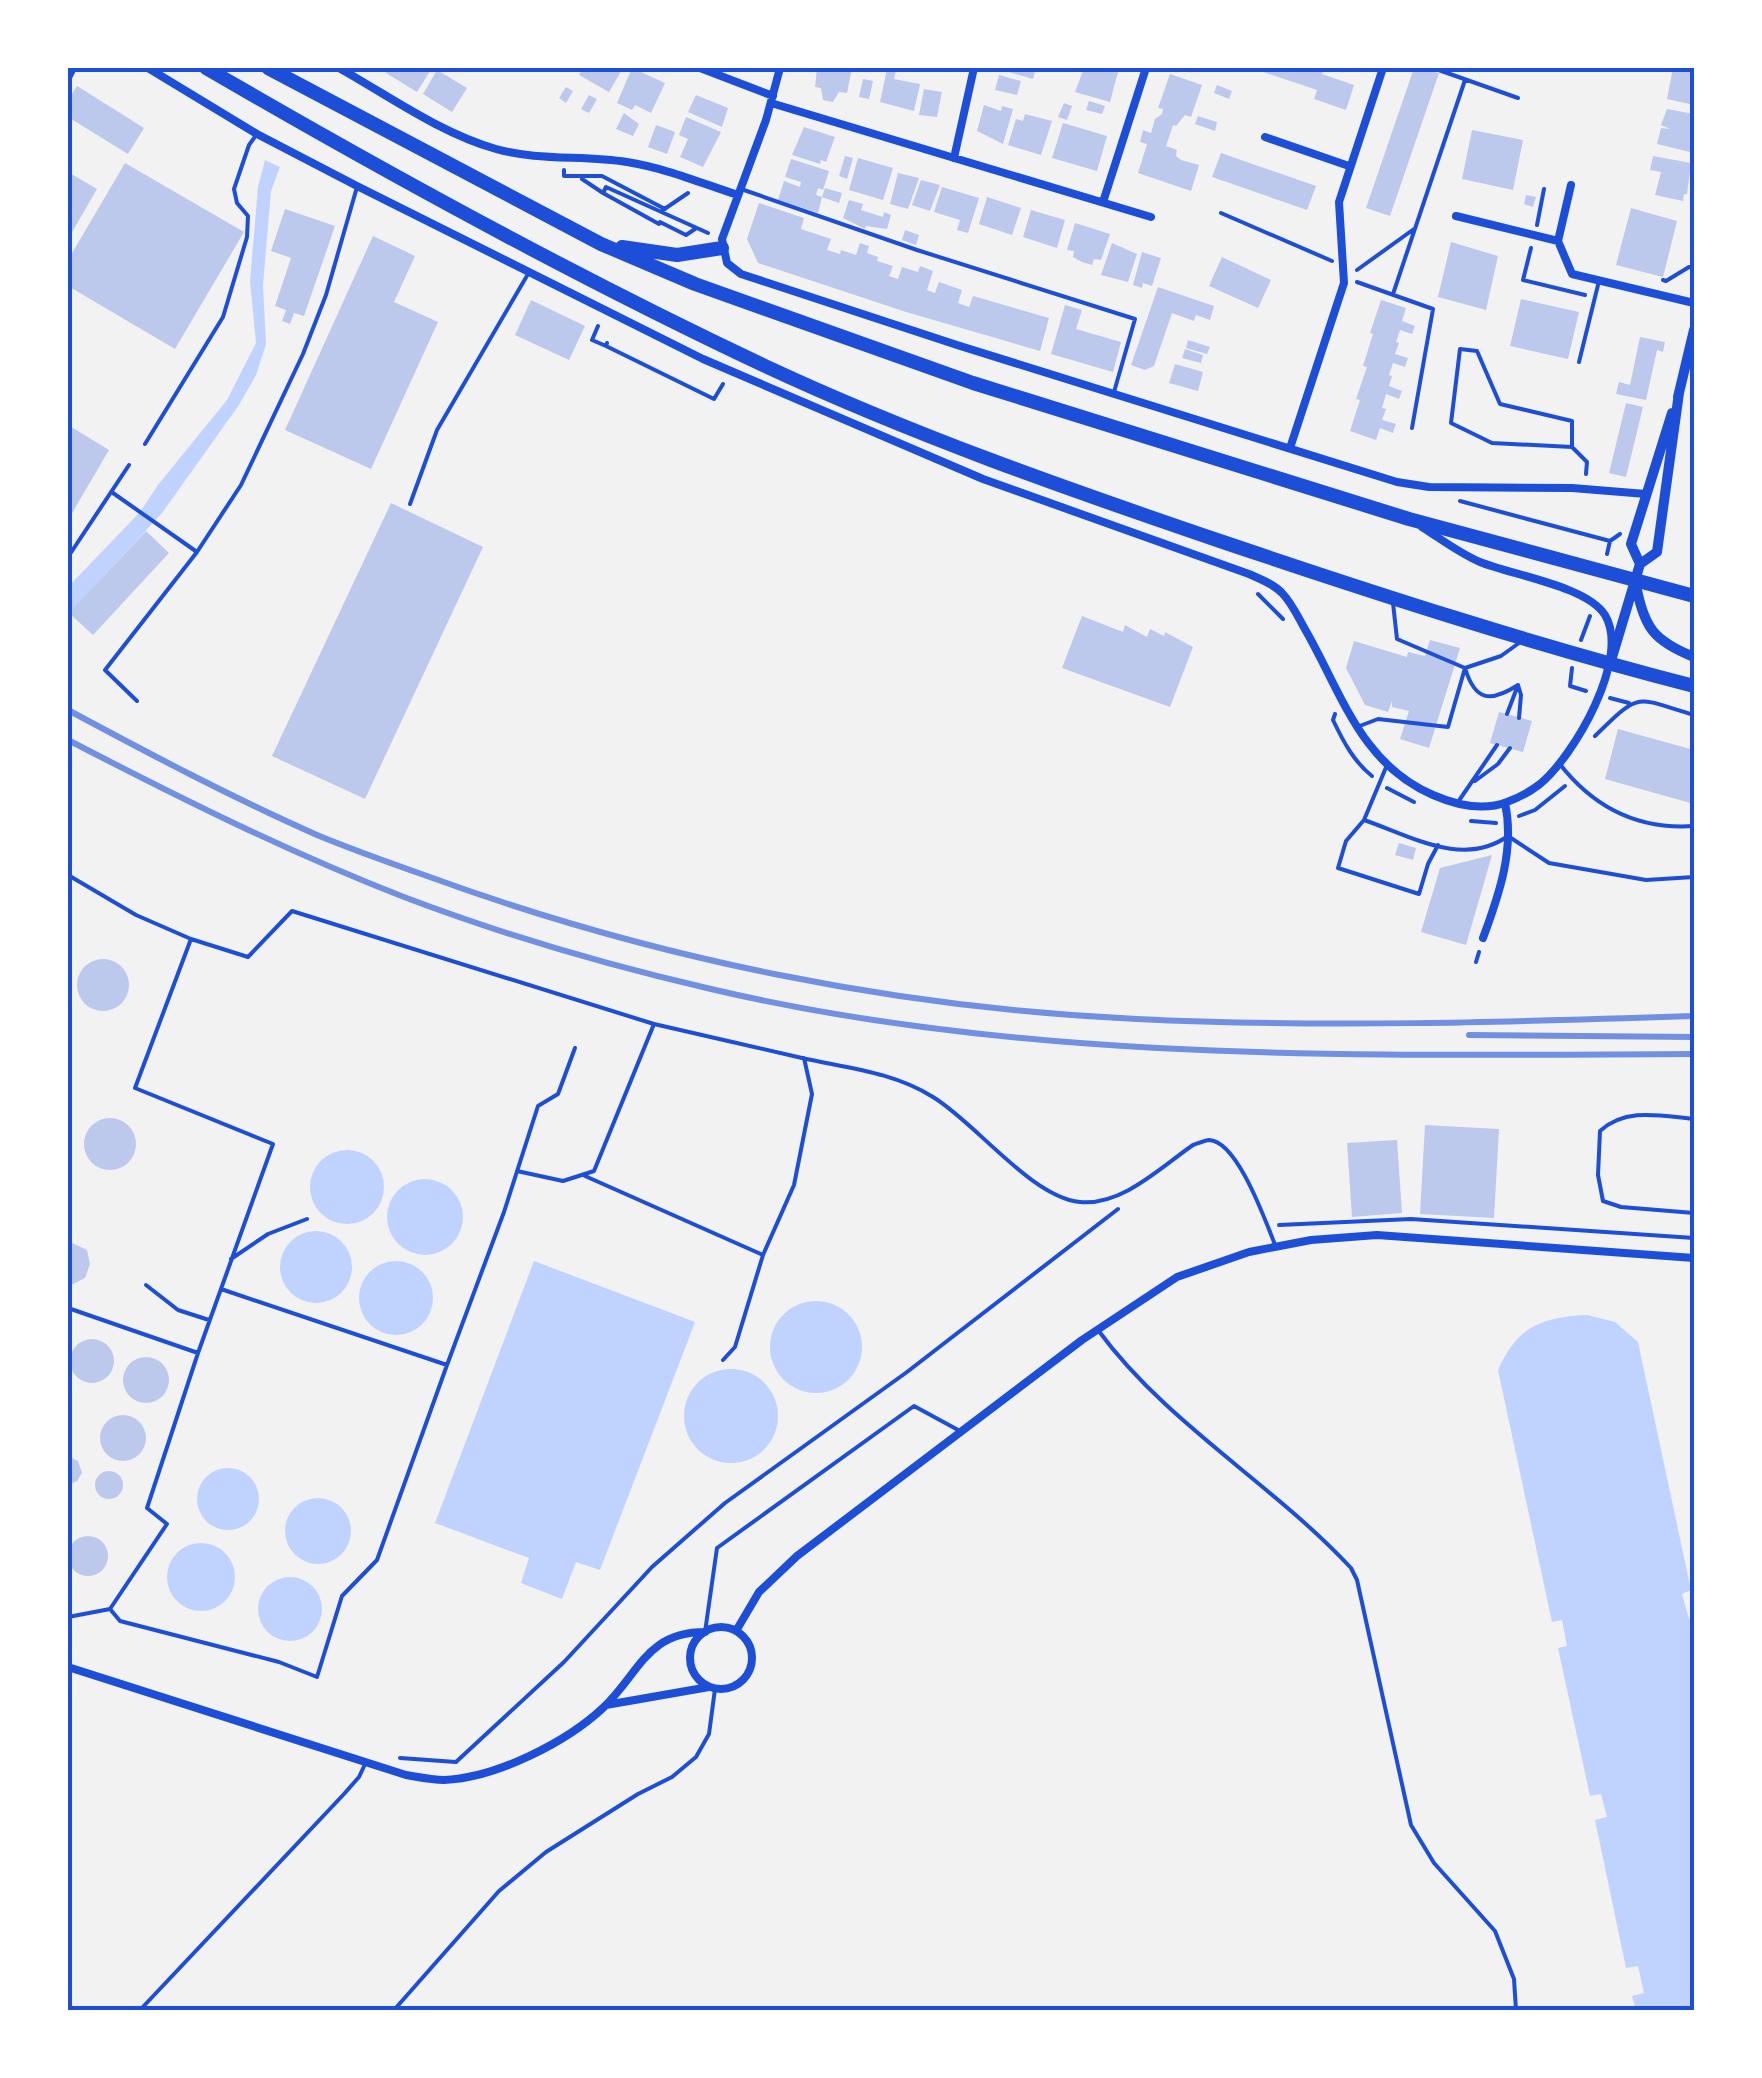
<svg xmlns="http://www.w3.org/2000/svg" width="1762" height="2078" viewBox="0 0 1762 2078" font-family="Roboto,sans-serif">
<rect width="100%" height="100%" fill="#f2f2f2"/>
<path fill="#bfd3fe" d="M265 160 280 167 271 191 263 285 266 344 256 375 239 405 162 513 68 615V587L140 512 158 485 227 400 256 343 250 281 258 187Z
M310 1187a37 37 0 1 1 74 0a37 37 0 1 1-74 0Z
M387 1217a38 38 0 1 1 76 0a38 38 0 1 1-76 0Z
M280 1267a36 36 0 1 1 72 0a36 36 0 1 1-72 0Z
M534 1261 695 1322 600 1570 576 1562 562 1599 521 1583 529 1558 435 1523Z
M359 1298a37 37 0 1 1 74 0a37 37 0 1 1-74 0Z
M770 1347a46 46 0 1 1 92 0a46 46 0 1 1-92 0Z
M1587 1315 1615 1322 1638 1342 1691 1590 1682 1594 1689 1619 1694 1618V2010H1636L1632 1996 1644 1993 1638 1966 1626 1968 1595 1820 1607 1817 1601 1794 1590 1796 1558 1648 1567 1646 1562 1620 1552 1622 1498 1370C1517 1327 1541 1317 1587 1315Z
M684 1416a47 47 0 1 1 94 0a47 47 0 1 1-94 0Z
M197 1499a31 31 0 1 1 62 0a31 31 0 1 1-62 0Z
M285 1531a33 33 0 1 1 66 0a33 33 0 1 1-66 0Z
M167 1577a34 34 0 1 1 68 0a34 34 0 1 1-68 0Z
M258 1609a32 32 0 1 1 64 0a32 32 0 1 1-64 0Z"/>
<path fill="#bdc9ec" d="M389 68H432L417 92 386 73Z
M583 68H623L609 92 579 75Z
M632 68 665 83 651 113 635 105 632 110 617 103Z
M817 68H852L847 93 839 92 833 102 823 100 821 88 815 87Z
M995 68H1036L1033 79Z
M1084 68H1119L1110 102 1075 92Z
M1251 68H1324L1322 74 1354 85 1346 110 1314 99 1317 90Z
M1414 68 1439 73 1390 216 1366 208Z
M1673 68H1694V105L1667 99Z
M887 69 896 71 894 79 920 84 914 111 880 102Z
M437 70 467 88 452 112 423 94Z
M1170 74 1202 85 1191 117 1185 115 1176 126 1173 125 1166 146 1177 150 1176 156 1181 160 1199 165 1191 191 1138 173 1147 144 1140 142 1143 130 1151 133 1155 119 1162 114 1163 109 1158 108Z
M999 75 1021 81 1017 95 995 90Z
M863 79 873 81 869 99 859 97Z
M1217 85 1232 91 1229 99 1214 93Z
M77 86 144 128 128 154 68 117V100Z
M566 87 573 91 566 103 559 98Z
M924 89 942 92 937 117 919 115Z
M589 95 597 99 589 113 581 109Z
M696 95 728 108 722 127 688 112Z
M1089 101 1105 106 1102 114 1086 110Z
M1064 103 1072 106 1067 120 1058 117Z
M984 105 1001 111 1002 106 1013 109 1003 144 977 131Z
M1667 109 1694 114V153L1657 144 1661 128 1670 129 1661 125Z
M624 113 639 124 633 136 616 129Z
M1025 114 1052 121 1041 155 1008 145 1016 119 1023 121Z
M1198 116 1217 122 1215 131 1195 124Z
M686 117 721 132 703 167 680 157 688 139 679 135Z
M1063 123 1107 136 1097 171 1052 158Z
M656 125 675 132 667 154 648 147Z
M804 127 835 137 826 162 821 160 820 164 792 155Z
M1472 130 1523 140 1513 190 1462 179Z
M1221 153 1316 186 1307 210 1212 177Z
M845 156 853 158 847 179 839 176Z
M1653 156 1691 163 1687 194H1684L1683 201 1655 195 1661 172 1650 170Z
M858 158 893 168 883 200 849 190Z
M791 159 829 171 823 190 818 188 816 195 822 197 825 188 842 193 839 203 822 197 818 213 778 200 784 181 800 187 801 182 785 177Z
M125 163 244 232 175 349 68 286V260Z
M68 172 97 189 68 239Z
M898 173 919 178 908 209 890 204Z
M921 180 940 185 930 211 912 205Z
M942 187 979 198 968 233 957 230 960 220 934 212Z
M1526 195 1536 197 1533 207 1524 204Z
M987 197 1021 208 1012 235 979 224Z
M849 200 863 204 861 210 883 217 884 212 891 215 887 229 866 226 865 229 843 218Z
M759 203 804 218 801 229 831 239 827 250 840 254 841 250 856 255 860 243 869 246 867 253 878 257 877 261 893 266 889 276 898 279 902 267 918 272 920 266 933 271 927 290 935 293 939 282 962 290 958 303 969 307 973 296 1049 318 1040 351 906 312 758 263 747 239Z
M1631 208 1677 221 1663 277 1616 265Z
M285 209 335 226 304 316 294 313 290 324 282 321 286 310 275 306 291 258 271 251Z
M1031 210 1065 220 1057 248 1023 237Z
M1075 223 1110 234 1101 260 1094 259 1092 265 1082 262 1073 257 1074 251 1067 250Z
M905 230 919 235 916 245 902 240Z
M373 236 415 256 394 302 438 322 371 469 285 430Z
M1451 242 1498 256 1486 310 1438 297Z
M1112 243 1137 254 1128 282 1101 275Z
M1142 252 1161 258 1152 286 1143 283 1142 288 1133 285Z
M1222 257 1271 280 1258 308 1209 286Z
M1158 287 1214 306 1210 320 1196 315 1194 321 1172 313 1154 366 1145 370 1131 365Z
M1521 299 1579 312 1568 359 1510 346Z
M531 300 585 326 569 360 515 335Z
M1381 300 1406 308 1402 321 1415 326 1412 334 1400 330 1396 342 1399 343 1395 354 1408 358 1405 367 1393 363 1389 375 1392 376 1389 386 1402 391 1399 399 1386 394 1382 408 1386 409 1382 420 1396 424 1394 429 1393 433 1380 428 1376 440 1350 431 1360 400 1356 399 1367 367 1363 366 1373 334 1370 333Z
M1065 305 1082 310 1076 329 1121 342 1113 372 1051 354Z
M1640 337 1665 342 1663 352 1657 350 1646 400 1616 394 1619 382 1630 385Z
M1188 340 1210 347 1207 354 1186 348Z
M1185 349 1203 355 1201 363 1182 358Z
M1175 364 1203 372 1198 391 1169 383Z
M1626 403 1643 407 1626 477 1609 473Z
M68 425 109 450 68 520Z
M391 503 483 547 365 799 272 756Z
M146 531 169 553 93 635 69 613Z
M1082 616 1123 632 1125 625 1147 637 1150 629 1164 636 1165 632 1193 647 1170 707 1062 668Z
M1430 640 1460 648 1429 748 1400 739 1409 711 1392 707V701L1388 712 1365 705 1346 668 1354 641 1407 657 1408 652 1425 656Z
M1499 712 1532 721 1523 752 1490 743Z
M1618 729 1694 750V804L1605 779Z
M1399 843 1416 848 1413 860 1395 855Z
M1492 855 1466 945 1421 932 1440 868Z
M77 985a26 26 0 1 1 52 0a26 26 0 1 1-52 0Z
M84 1144a26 26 0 1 1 52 0a26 26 0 1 1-52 0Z
M1425 1125 1499 1129 1494 1218 1420 1214Z
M1397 1140 1402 1213 1352 1217 1347 1143Z
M68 1241 87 1250 90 1264 85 1278 71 1285H68Z
M70 1361a22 22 0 1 1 44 0a22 22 0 1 1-44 0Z
M123 1380a23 23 0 1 1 46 0a23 23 0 1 1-46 0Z
M100 1438a23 23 0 1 1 46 0a23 23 0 1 1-46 0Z
M68 1456 78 1461 82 1473 77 1481 68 1485Z
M95 1485a14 14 0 1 1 28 0a14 14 0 1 1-28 0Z
M68 1556a20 20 0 1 1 40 0a20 20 0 1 1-40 0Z"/>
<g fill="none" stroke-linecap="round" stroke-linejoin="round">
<path stroke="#1d4ed8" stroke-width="4" d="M1433 68 1518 98
M564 170V176H602L665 209
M582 179 603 193
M663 210 688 193
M1221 213 1332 261
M660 222 686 235 695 229
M659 224 603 193 606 187 708 233
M1537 225 1544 189
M1531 248 1523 280 1585 295
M1357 270 1414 229
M1663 280 1666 281 1689 267 1694 268
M1357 282 1433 309 1412 428
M1393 294 1465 80
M598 326 592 340 606 346
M607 343 606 346 714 399 723 384
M1572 447 1492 443 1451 423 1460 349 1477 351 1500 404 1572 421V447L1587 462 1586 474
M1460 501 1610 541
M1607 554 1610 541 1620 534
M1258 594 1283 619
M1581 640 1590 616
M1572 668 1570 686 1586 691
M1610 698 1629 703
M1335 714 1333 720C1343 741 1354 762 1372 776
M1595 736C1641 691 1634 697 1694 715
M1387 788 1414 802
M1519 816 1535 810 1565 786
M1471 821 1496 823
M1476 962 1479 952
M1279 1225 1411 1219 1694 1238
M400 1758 456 1762 564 1662 652 1567 725 1503 907 1372 1118 1209"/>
<path stroke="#1d4ed8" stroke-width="4" d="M68 82 75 68
M741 189 917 250 1135 319 1114 392
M1579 362 1599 281
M145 444 223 317 247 237 248 216 237 203 234 189 249 145 257 134
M113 493 197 552
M410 504 437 430 528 274
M68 557 129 465
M1393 603 1397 639 1465 668 1501 656 1519 643
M1465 668C1475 701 1490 703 1518 685
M1518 685 1521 695 1519 718
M137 701 105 670 197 552 241 485 303 354 326 295 357 187
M1507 714 1518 685
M1357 727 1378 719 1448 727 1465 668
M1559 763C1593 807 1638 830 1694 826
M1387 765 1364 820C1411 836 1463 868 1508 836L1549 863 1646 880 1694 877
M1475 781 1498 764 1510 748
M1458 802 1497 745
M1364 820 1346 841 1338 868 1419 894 1428 864 1438 845
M68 875 136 915 191 939 135 1088 273 1144 198 1353 68 1308
M191 939 248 957 292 911 654 1024 594 1171 563 1181 517 1171
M654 1024C703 1035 753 1047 802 1058 847 1068 893 1072 933 1097 976 1123 1031 1197 1080 1202 1122 1206 1161 1167 1193 1145 1196 1144 1206 1140 1209 1140 1238 1141 1266 1223 1276 1247
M1694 1119C1661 1116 1626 1107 1600 1131L1598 1175 1603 1201 1621 1207 1694 1213
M585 1176 763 1255 794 1185 812 1094 804 1058
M231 1259 268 1234 307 1219
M146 1285 178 1310 209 1320
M221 1289 447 1365 504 1212 538 1106 558 1094 575 1048
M1098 1330C1167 1424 1272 1483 1351 1568L1357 1580 1411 1825 1434 1863 1495 1931 1514 1979 1516 2010
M723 1360 735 1347 763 1255
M110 1609 120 1621 279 1662 317 1677 342 1596 377 1560 447 1365
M68 1617 110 1609 167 1524 147 1508 198 1353
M705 1632 717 1548 914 1406 960 1431
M140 2010 344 1794 359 1777 366 1762
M394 2010 499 1891 546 1852 638 1794 672 1777 696 1757 709 1734 715 1689"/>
<path stroke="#1d4ed8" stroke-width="8" d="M148 68 257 134 357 186 703 359 983 479 1249 574C1260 579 1274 584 1282 593 1292 603 1299 619 1306 631 1342 694 1361 764 1433 795 1456 805 1484 811 1507 802 1518 798 1531 791 1540 784 1574 756 1631 658 1605 615 1587 586 1512 575 1480 562 1459 553 1441 539 1422 527
M339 68C389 96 440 133 496 149 539 161 584 155 627 162 665 168 701 183 738 195
M700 68 773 96
M780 68 766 120 722 239 727 263 741 274 957 345 1397 482 1429 487 1572 488 1646 494
M771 103 1151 217
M1265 137 1349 166
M954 158 974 68
M1103 202 1146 68
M1456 216 1558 241 1572 274 1694 303
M1558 241 1571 185
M1290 448 1344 283 1339 202 1383 68
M1483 938C1499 895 1515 849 1505 803
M690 1658a31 31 0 1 1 62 0a31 31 0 1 1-62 0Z
M736 1631 759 1592 797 1556 1082 1340 1177 1277 1249 1252 1311 1240 1377 1235 1694 1258
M68 1667 406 1775C418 1777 432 1780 444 1780 496 1778 567 1742 604 1707 640 1672 647 1632 705 1632
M606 1705 709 1687"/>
<path stroke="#1d4ed8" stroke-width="10" d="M1678 397 1694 330
M1640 564 1631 544 1672 413
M1636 585C1644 628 1654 641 1694 657
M1610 664 1640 564 1657 552 1679 393"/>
<path stroke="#1d4ed8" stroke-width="14" d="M206 68C388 174 574 276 765 366 913 435 1067 489 1220 541 1377 594 1534 645 1694 686
M268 68 601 244 695 284 973 383 1409 519 1694 596
M622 247 677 255 722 248"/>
<path stroke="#7290e2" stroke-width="6" d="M68 710C150 754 231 797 317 835 353 850 390 863 427 876 654 959 896 1008 1137 1019 1322 1028 1509 1022 1694 1016
M68 740C178 797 288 852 404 897 504 935 607 965 711 989 1030 1064 1369 1055 1694 1054
M1469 1035 1694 1037"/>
</g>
<rect width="1762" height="2078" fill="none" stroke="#ffffff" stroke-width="140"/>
<rect x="70" y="70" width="1622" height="1938" fill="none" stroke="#1d4ed8" stroke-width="4"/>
</svg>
